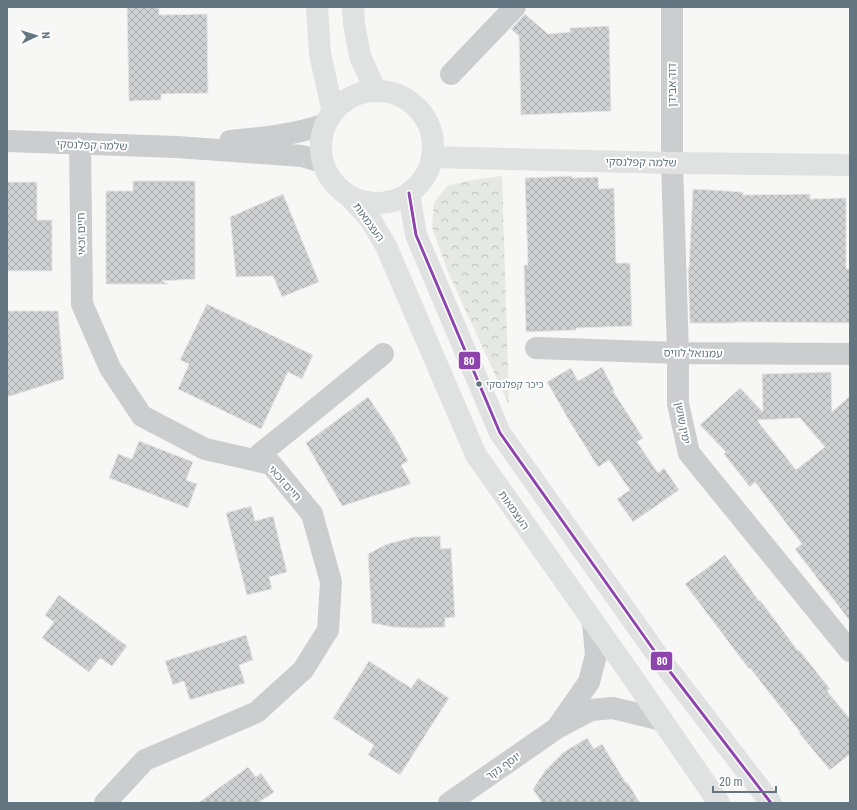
<svg xmlns="http://www.w3.org/2000/svg" width="857" height="810" viewBox="0 0 857 810" font-family="'Roboto Condensed','Noto Sans Hebrew',sans-serif">
<defs>
<pattern id="park-crowns" width="20" height="18" patternUnits="userSpaceOnUse"><rect width="20" height="18" fill="#e6e9e3"/><path d="M2 6a3 3 0 1 1 6 0M12 15a3 3 0 1 1 6 0" fill="none" stroke="#bec1bd"/></pattern>
<pattern id="building-cross-hatch" width="8" height="8" patternUnits="userSpaceOnUse"><rect width="8" height="8" fill="#ced0d1"/><path d="M0 0l8 8M0 8l8-8" fill="none" stroke="#abadaf"/></pattern>
</defs>
<rect width="100%" height="100%" fill="#f7f7f6"/>
<path fill="url(#park-crowns)" d="M502 176 509 405 448 272 432 227 434 203 447 186 466 181Z"/>
<path fill="url(#building-cross-hatch)" stroke="#e6e6e6" fill-rule="evenodd" d="M127 7H159V15L207 14 208 93 161 94V100L129 101Z
M525 14 548 34 570 32V28L609 26 611 111 521 115 519 36 511 29Z
M572 176V178L598 177 599 189 614 188 616 263H630L632 326 576 328V330L526 332 524 265H528L525 178Z
M133 181H195V279L161 281 168 284H106V191H133Z
M7 182H37V220H52V271H7Z
M693 189 743 192V195L810 194V199L846 198V269H850V323L735 322V323H690L688 268H689Z
M283 194 319 282 282 297 273 276 236 277 230 217Z
M207 304 313 355 302 379 288 372 261 429 178 389 189 364 180 360Z
M7 311H58L64 379 7 397Z
M602 367 614 390 613 391 643 438 637 442 658 473 664 468 679 490 633 522 617 499 630 490 609 460 598 467 570 422 547 382 571 368 578 381Z
M831 372 832 412 850 396V621L795 549 802 544 755 482 750 487 724 454 726 452 700 425 740 388 763 412 762 374ZM800 418 825 447 796 470 757 420Z
M368 397 393 434 408 461 401 465 411 484 342 506 306 443Z
M139 441 193 462 186 480 197 484 188 508 109 478 118 454 132 459Z
M251 506 255 521 273 516 287 572 269 577 272 589 247 595 226 513Z
M440 536 441 549 451 548 455 617 445 618V627L421 628 393 627 372 623 368 554 387 544 414 537Z
M725 555 759 601 760 600 798 651 799 650 830 689 827 691 850 719V754L830 770 799 733 800 732 750 668 749 669 685 584Z
M59 595 127 646 112 666 100 658 89 672 42 638 54 622 45 615Z
M246 635 253 660 239 665 245 683 190 700 184 681 173 685 165 661Z
M369 661 411 688 418 678 449 698 400 775 368 755 374 745 333 718Z
M587 738 594 749 602 744 626 783 627 782 640 803H542L533 789 545 771 564 752Z
M248 767 256 777 261 773 274 792 258 803H198Z"/>
<g fill="none" stroke-linecap="round" stroke-linejoin="round">
<path stroke="#cccdce" stroke-width="22" d="M672 7V163L678 353V404L689 453 850 651
M451 74 515 7
M7 141 177 147 302 156 322 162
M230 141C262 138 295 135 325 124
M80 144 82 304 110 368 142 416 205 449 271 464 312 514 331 582 328 630 303 670 257 712 145 760 105 803
M536 348 678 353 850 354
M260 454 291 429 383 354
M559 725 589 682 596 655 593 622
M449 803 557 728 591 710 613 708 662 720"/>
<path stroke="#e0e1e1" stroke-width="22" d="M317 7 320 54 333 112
M353 7 354 24 360 56 375 90
M321 147a56 56 0 1 1 112 0a56 56 0 1 1-112 0Z
M432 157 672 163 850 165
M409 193 416 235 500 433 658 656 771 803
M348 195 370 219 386 246 476 455 631 675 719 803"/>
<g stroke="#fff" stroke-width="6">
<path id="bus-1" d="M409 193 416 235 500 433 658 656 771 803"/>
</g>
<use href="#bus-1" stroke="#8e44ad" stroke-width="3"/>
</g>
<circle fill="#627581" stroke="#fff" stroke-width="1.5" cx="479" cy="384" r="3.5"/>
<g text-anchor="middle" stroke-width="4" stroke-linejoin="round" paint-order="stroke">
<g font-size="10" fill="#627581" stroke="#fff" text-anchor="start">
<text x="486" y="388">כיכר קפלנסקי</text>
</g>
<g font-size="11" fill="#627581" stroke="#fff">
<text transform="translate(672 85) rotate(-90)" y="4">דוד אבידן</text>
<text transform="translate(92 145) rotate(2)" y="4">שלמה קפלנסקי</text>
<text transform="translate(641 162) rotate(1)" y="4">שלמה קפלנסקי</text>
<text transform="translate(369 222) rotate(54)" y="4">העצמאות</text>
<text transform="translate(81 234) rotate(-91)" y="4">חיים זכאי</text>
<text transform="translate(693 353) rotate(1)" y="4">עמנואל לוויס</text>
<text transform="translate(683 423) rotate(79)" y="4">ימין שושן</text>
<text transform="translate(285 483) rotate(48)" y="4">חיים זכאי</text>
<text transform="translate(514 510) rotate(55)" y="4">העצמאות</text>
<text transform="translate(503 766) rotate(-35)" y="4">יוסף נקר</text>
</g>
</g>
<g stroke="#fff" stroke-width="1.5">
<rect x="458" y="351" width="23" height="19" rx="4" fill="#8e44ad"/>
<rect x="650" y="651" width="23" height="20" rx="4" fill="#8e44ad"/>
</g>
<g font-size="11" text-anchor="middle" font-weight="bold" fill="#fff">
<text x="469" y="365">80</text>
<text x="662" y="665">80</text>
</g>
<rect width="857" height="810" fill="none" stroke="#627581" stroke-width="16"/>
<g transform="translate(36 36) rotate(86)" stroke="#ffffff" stroke-width="3" paint-order="stroke">
<path d="M0-3L7 15L0 10L-7 15Z" fill="#627581"/>
<text y="-6" font-size="11" font-weight="bold" text-anchor="middle" fill="#627581">N</text>
</g>
<path d="M713 786v6h63v-6" fill="none" stroke="#627581" stroke-width="2"/>
<text x="719" y="786" font-size="12" fill="#627581" stroke="#ffffff" stroke-width="3" paint-order="stroke">20 m</text>
</svg>
